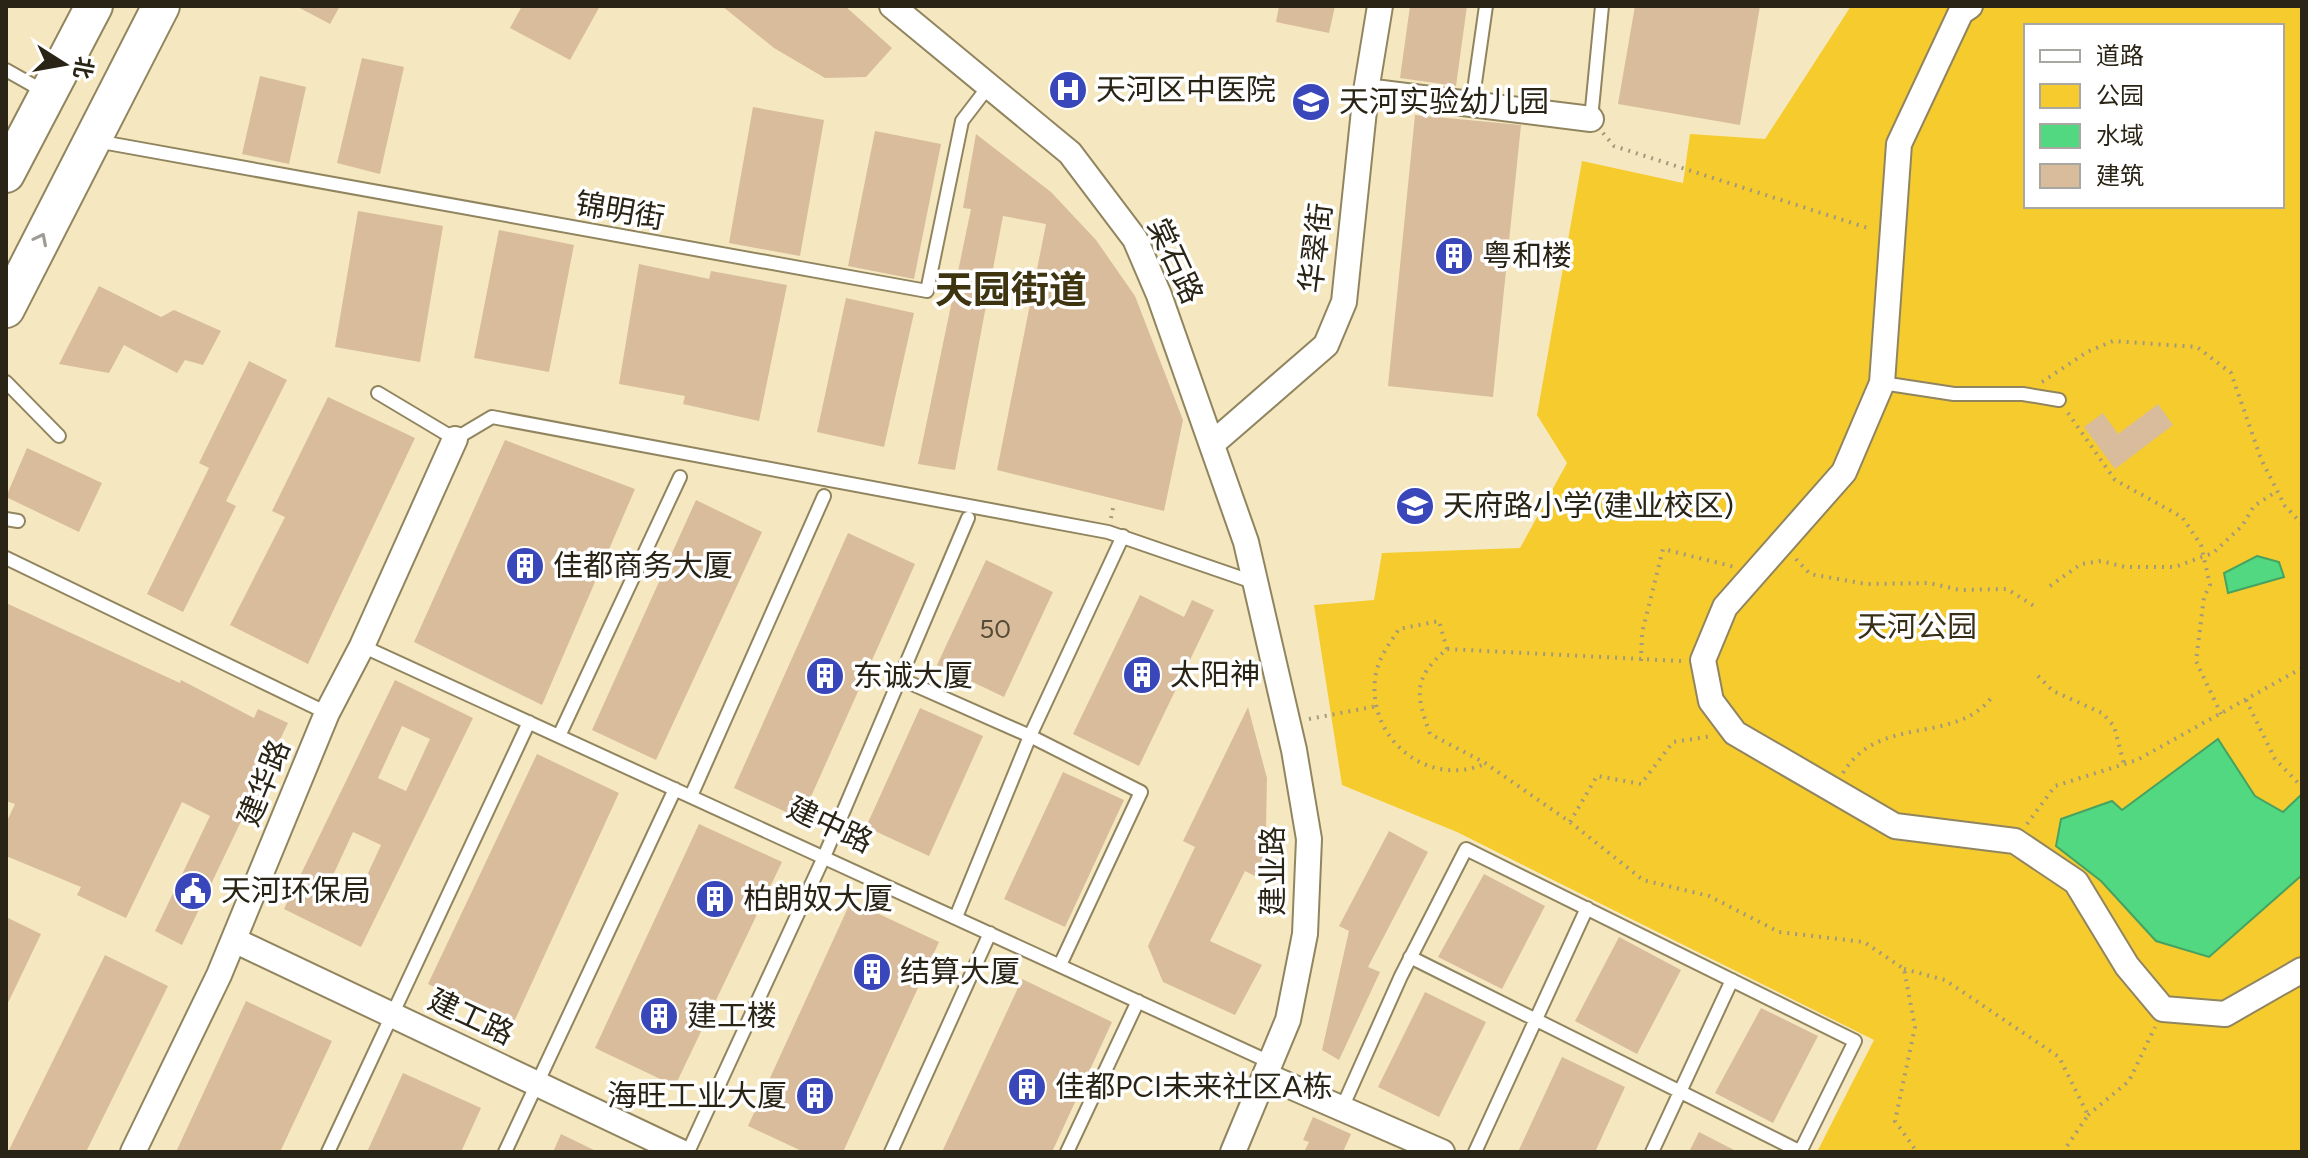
<svg xmlns="http://www.w3.org/2000/svg" width="2308" height="1158" viewBox="0 0 2308 1158" font-family="Figtree,'Noto Sans SC',sans-serif">
<rect width="100%" height="100%" fill="#f5e8c0"/>
<path fill="#f6cb2e" fill-rule="evenodd" d="M1851 6H2302V1152H1817L1874 1040 1457 832 1342 785 1314 605 1374 600 1382 553 1520 548 1567 463 1537 415 1582 161 1683 183 1690 134 1765 139ZM2026 26H2282V206H2026Z"/>
<path fill="#52d881" stroke="#46a261" stroke-width="2" d="M2257 556 2279 562 2284 577 2228 593 2224 573Z
M2218 739 2255 796 2283 812 2302 794V875L2209 957 2156 941 2101 881 2056 846 2061 819 2112 801 2122 810Z"/>
<path fill="#d8bc9b" fill-rule="evenodd" d="M296 6H340L330 24Z
M522 6H600L570 60 510 28Z
M722 6H845L892 48 866 77 825 78 774 48Z
M1279 6H1335L1329 33 1276 22Z
M1410 6H1467L1456 86 1400 78Z
M1635 6H1760L1740 125 1618 104Z
M362 58 404 67 380 174 337 163Z
M260 76 306 87 289 164 242 154Z
M753 107 824 120 800 256 729 243Z
M1415 115 1521 125 1493 397 1388 386Z
M875 131 941 144 914 279 848 266Z
M976 134 1051 192 1096 240 1135 296 1183 420 1164 511 997 470 1046 224 1003 216 955 470 918 464 971 209 963 208Z
M358 211 443 226 420 362 335 347Z
M499 230 574 245 549 372 474 358Z
M639 264 709 279 711 271 787 285 759 421 683 404 685 396 619 384Z
M99 286 161 317 174 310 221 331 203 365 185 360 177 373 124 345 109 373 59 364Z
M846 298 914 313 884 447 817 432Z
M249 361 287 380 226 501 236 506 183 612 147 594 209 468 199 463Z
M328 397 415 438 308 664 230 625 285 517 272 511Z
M2158 404 2173 425 2115 469 2084 427 2103 413 2118 434Z
M505 440 635 489 542 705 414 642Z
M27 448 102 483 79 532 6 497Z
M696 500 762 532 656 760 592 730Z
M848 533 915 564 801 819 734 788Z
M986 560 1053 592 1004 697 937 665Z
M1140 595 1184 617 1192 600 1214 610 1139 766 1073 734Z
M6 603 180 683 181 680 254 718 258 709 288 723 182 945 155 931 210 816 182 802 126 918 77 895 81 887 6 856V823L15 804 6 801Z
M395 680 473 718 361 947 284 909ZM402 726 430 739 406 791 378 778ZM353 832 381 845 357 897 329 884Z
M1248 707 1267 778 1265 881 1245 871 1210 941 1262 965 1235 1015 1163 982 1148 946 1195 847 1183 841Z
M920 708 983 736 929 856 866 827Z
M537 754 619 793 513 1024 428 984Z
M1063 772 1124 800 1065 927 1004 899Z
M699 824 782 862 675 1086 595 1048Z
M1389 831 1428 852 1368 967 1380 972 1339 1060 1322 1050 1349 931 1339 926Z
M1484 874 1545 906 1502 989 1438 957Z
M851 901 939 942 843 1152H804L748 1126Z
M6 917 41 934 6 1007Z
M1619 937 1681 970 1637 1054 1575 1021Z
M105 955 168 986 86 1152H8Z
M1022 979 1112 1022 1052 1152H942Z
M1425 992 1486 1022 1439 1117 1378 1087Z
M246 1001 332 1041 280 1152H176Z
M1761 1008 1818 1036 1773 1123 1715 1093Z
M1562 1057 1625 1087 1595 1152H1518Z
M403 1073 481 1108 461 1152H367Z
M1313 1117 1351 1134 1343 1152H1304L1309 1142 1303 1140Z
M1699 1132 1738 1152H1689Z
M561 1134 598 1152H553Z"/>
<g fill="none" stroke-linecap="round" stroke-linejoin="round">
<g stroke="#918560" stroke-width="16">
<path id="lane" d="M6 70 45 92
M1472 104 1486 6
M1591 119 1602 6
M96 141 927 291 962 121 988 87
M6 382 59 436
M1882 383 1954 394H2023L2059 400
M378 393 455 439 492 417 1108 532 1256 583
M6 519 18 521
M6 558 327 713
M362 646 1272 1063
M901 679 1030 736 1141 792 1060 965
M559 736 680 477
M691 796 824 496
M956 917 1030 736 1123 536
M1410 957 1801 1152
M1342 1108 1401 976 1466 849 1855 1041 1800 1152
M328 1152 529 722
M505 1152 675 789
M688 1152 824 857 968 518
M891 1152 990 933
M1067 1152 1138 1001
M1475 1152 1587 908
M1652 1152 1732 980"/>
</g>
<g stroke="#918560" stroke-width="28">
<path id="street" d="M892 6 1070 153 1135 239 1159 295 1246 542 1294 750 1309 839 1305 934 1288 1020 1233 1152
M1970 6 1961 12 1899 144 1882 383 1844 472 1725 607 1703 660 1711 701 1735 733 1895 826 2015 841 2076 882 2127 966 2163 1009 2225 1014 2302 970
M1366 91 1591 119
M1212 444 1326 345 1344 302 1366 91 1380 6
M234 940 681 1152
M1267 1076 1442 1152
M133 1152 219 975 327 713 362 646 455 439"/>
</g>
<g stroke="#918560" stroke-width="40">
<path id="primary" d="M6 174 94 6
M6 309 161 6"/>
</g>
<path stroke="#a3997c" stroke-width="4" stroke-dasharray="2 6" stroke-linecap="butt" d="M1603 133 1614 146 1871 229
M2042 382 2087 352 2113 341 2197 347 2231 373 2261 459 2285 506 2302 524
M2068 413 2115 480 2182 517 2201 545 2210 585 2204 597 2196 661 2221 714
M1111 518 1113 508
M1796 559 1810 574 1866 584 1929 583 1960 590 2007 589 2034 606
M2050 586 2081 564 2101 561 2125 567H2175L2213 553 2242 526 2254 506 2277 491
M1447 649 1439 621 1399 629C1389 644 1377 660 1375 679 1368 740 1429 788 1484 764
M1641 661 1642 633 1663 549 1735 567
M1681 661 1447 649C1412 679 1416 694 1430 734L1485 763 1570 822 1643 880 1709 896 1779 932 1864 942 1904 969 1915 1027 1895 1121 1917 1152
M2038 676 2053 691 2102 713 2114 726 2124 764
M2246 700 2275 759 2302 787
M1309 719 1377 706
M1843 773C1879 713 1954 746 1992 697
M1570 822 1597 776 1641 784 1673 742 1713 736
M2027 824 2055 786 2137 760 2302 668
M1904 969 1945 980 2059 1057 2088 1115 2063 1152
M2088 1115 2129 1081 2155 1027"/>
<use href="#lane" stroke="#fff" stroke-width="12"/>
<use href="#street" stroke="#fff" stroke-width="24"/>
<use href="#primary" stroke="#fff" stroke-width="36"/>
</g>
<defs><path id="oneway-chevron" d="M-2-3.5L2.5 0L-2 3.5" fill="none" stroke-width="1.6" stroke-linecap="round" stroke-linejoin="round" transform="scale(2)"/></defs>
<use stroke="#9f9c96" href="#oneway-chevron" transform="translate(41 239) rotate(-63)"/>
<defs>
<g id="hospital-disc" transform="scale(2)"><circle r="9.5" fill="#3947ba" stroke="#fff"/><path d="M-5-5h3v3.5h4V-5h3V5h-3V1.5h-4V5h-3Z" fill="#fff"/></g>
<g id="school-disc" transform="scale(2)"><circle r="9.5" fill="#3947ba" stroke="#fff"/><path d="M0-5L7-2L0 1L-7-2ZM-4 1L0 2.5L4 1V4Q0 6-4 4Z" fill="#fff"/></g>
<g id="building-disc" transform="scale(2)"><circle r="9.5" fill="#3947ba" stroke="#fff"/><path d="M-4-6H4V6H1V3H-1V6H-4ZM-2.5-4.3h1.7v1.8h-1.7ZM.8-4.3h1.7v1.8H.8ZM-2.5-1h1.7V.8h-1.7ZM.8-1h1.7V.8H.8Z" fill="#fff"/></g>
<g id="civic-disc" transform="scale(2)"><circle r="9.5" fill="#3947ba" stroke="#fff"/><path d="M-.6-6.5H3V-4.5H.6V-3L4-1V1h2V6H-6V1h2V-1L-.6-3ZM-1.2 2.5V6h2.4V2.5Z" fill="#fff"/></g>
</defs>
<g fill-rule="evenodd">
<use href="#hospital-disc" x="1068" y="90"/>
<use href="#school-disc" x="1311" y="102"/>
<use href="#building-disc" x="1454" y="256"/>
<use href="#school-disc" x="1415" y="506"/>
<use href="#building-disc" x="525" y="566"/>
<use href="#building-disc" x="1142" y="675"/>
<use href="#building-disc" x="825" y="676"/>
<use href="#civic-disc" x="193" y="891"/>
<use href="#building-disc" x="715" y="899"/>
<use href="#building-disc" x="872" y="972"/>
<use href="#building-disc" x="659" y="1016"/>
<use href="#building-disc" x="1027" y="1087"/>
<use href="#building-disc" x="815" y="1096"/>
</g>
<g text-anchor="middle" stroke-width="7" stroke-linejoin="round" paint-order="stroke">
<g font-size="26" fill="#554a36">
<text x="995" y="638">50</text>
</g>
<g font-size="30" fill="#292415" stroke="#fff" text-anchor="start">
<text x="1096" y="100">天河区中医院</text>
<text x="1339" y="112">天河实验幼儿园</text>
<text x="1482" y="266">粤和楼</text>
<text x="1443" y="516">天府路小学(建业校区)</text>
<text x="553" y="576">佳都商务大厦</text>
<text x="1170" y="685">太阳神</text>
<text x="853" y="686">东诚大厦</text>
<text x="221" y="901">天河环保局</text>
<text x="743" y="909">柏朗奴大厦</text>
<text x="900" y="982">结算大厦</text>
<text x="687" y="1026">建工楼</text>
<text x="1055" y="1097">佳都PCI未来社区A栋</text>
<text x="787" y="1106" text-anchor="end">海旺工业大厦</text>
</g>
<g font-size="30" fill="#292415" stroke="#fff">
<text transform="translate(620 211) rotate(10)" y="10">锦明街</text>
<text transform="translate(1316 248) rotate(-83)" y="10">华翠街</text>
<text transform="translate(1175 261) rotate(65)" y="10">棠石路</text>
<text transform="translate(264 783) rotate(-68)" y="10">建华路</text>
<text transform="translate(830 825) rotate(25)" y="10">建中路</text>
<text transform="translate(1273 871) rotate(-90)" y="10">建业路</text>
<text transform="translate(471 1017) rotate(25)" y="10">建工路</text>
</g>
<g font-size="30" fill="#372f17" stroke="#fff">
<text x="1917" y="637">天河公园</text>
</g>
<g font-size="38" font-weight="bold" fill="#3f3410" stroke="#fff">
<text x="1011" y="303">天园街道</text>
</g>
</g>
<rect width="2308" height="1158" fill="none" stroke="#292415" stroke-width="16"/>
<rect x="2024" y="24" width="260" height="184" fill="#ffffff" stroke="#a9a7a1" stroke-width="2"/>
<rect x="2040" y="50" width="40" height="12" fill="#ffffff" stroke="#a9a7a1" stroke-width="2"/>
<text x="2096" y="64" font-size="24" fill="#292415">道路</text>
<rect x="2040" y="84" width="40" height="24" fill="#f6cb2e" stroke="#a9a7a1" stroke-width="2"/>
<text x="2096" y="104" font-size="24" fill="#292415">公园</text>
<rect x="2040" y="124" width="40" height="24" fill="#52d881" stroke="#a9a7a1" stroke-width="2"/>
<text x="2096" y="144" font-size="24" fill="#292415">水域</text>
<rect x="2040" y="164" width="40" height="24" fill="#d8bc9b" stroke="#a9a7a1" stroke-width="2"/>
<text x="2096" y="184" font-size="24" fill="#292415">建筑</text>
<g transform="translate(64 64) rotate(101)" stroke="#ffffff" stroke-width="6" paint-order="stroke">
<path d="M0-6L14 30L0 20L-14 30Z" fill="#292415"/>
<text y="-12" font-size="22" font-weight="bold" text-anchor="middle" fill="#292415">北</text>
</g>
</svg>
